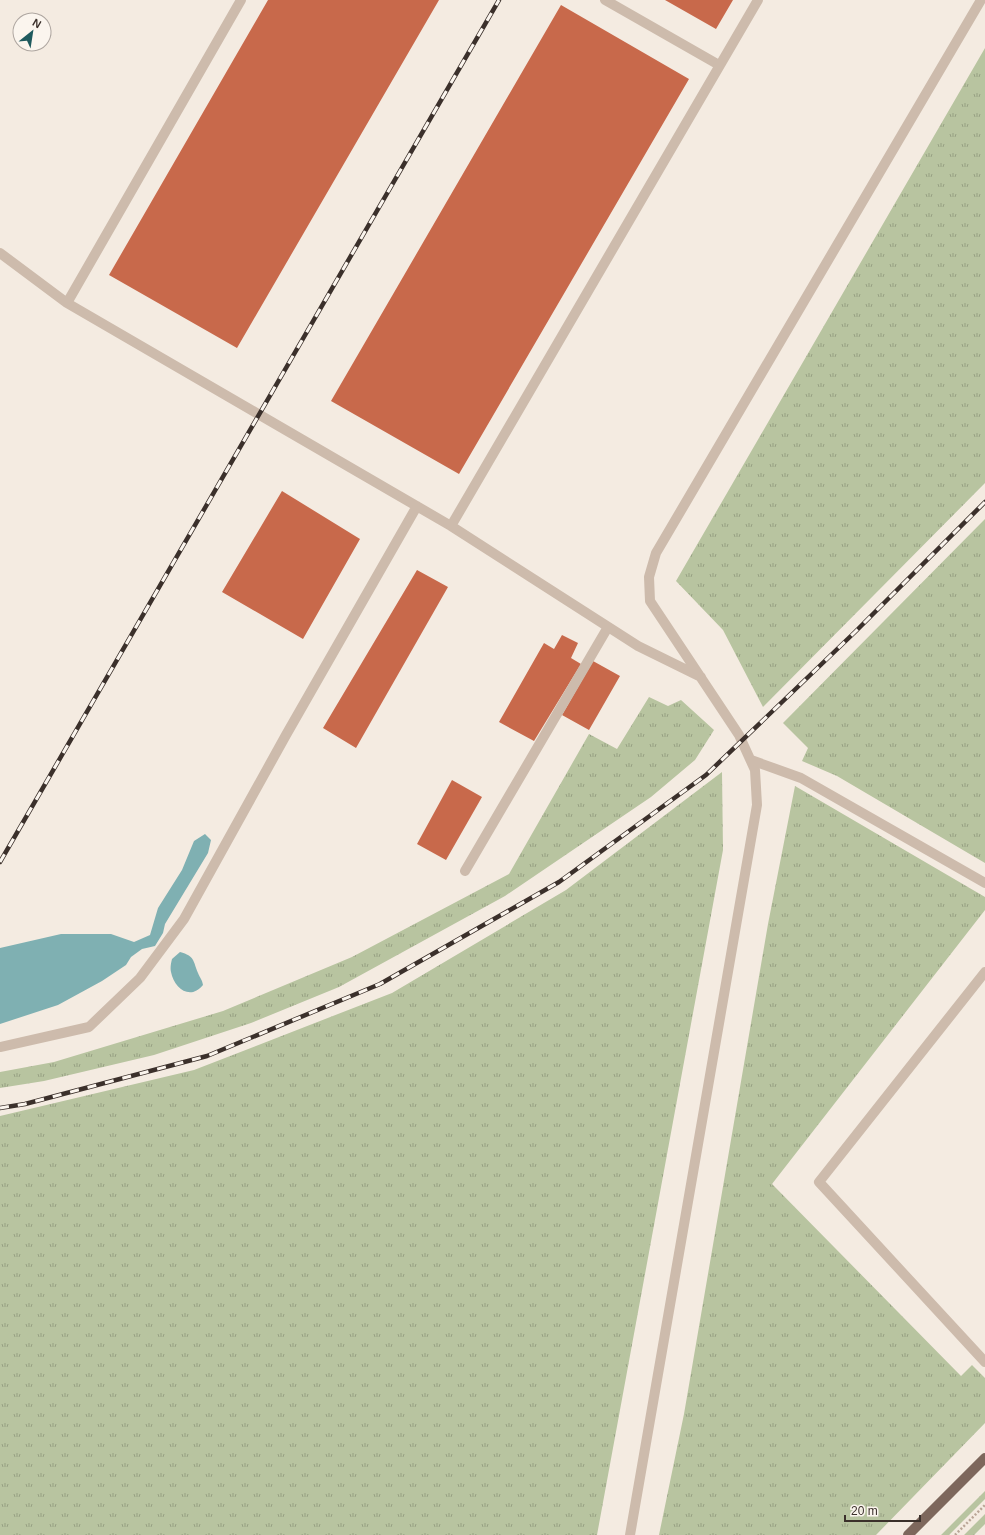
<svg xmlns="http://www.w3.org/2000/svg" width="985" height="1535" viewBox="0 0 985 1535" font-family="Helvetica,sans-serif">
<defs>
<pattern id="grass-tufts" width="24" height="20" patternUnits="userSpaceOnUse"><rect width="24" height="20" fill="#b8c4a0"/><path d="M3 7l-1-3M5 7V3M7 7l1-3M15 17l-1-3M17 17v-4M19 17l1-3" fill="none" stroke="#97a083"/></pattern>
</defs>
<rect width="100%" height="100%" fill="#f4ebe1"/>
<path fill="url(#grass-tufts)" d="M985 48V483L763 707 723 630 676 581Z
M985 519V863L837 776 802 761 808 748 783 723Z
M649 697 668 706 681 700 714 730 695 760 651 797 505 896 339 987 251 1023 154 1055 44 1081 0 1088V1072L54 1062 223 1011 352 957 509 874 589 734 617 749Z
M722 772 723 850 597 1535H0V1116L194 1070 392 993 566 890Z
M795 786 985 897V910L772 1184 961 1376 972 1365 985 1378V1423L876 1535H659L684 1414 768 924Z
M985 1491V1499L949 1535H941Z
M985 1514V1524L974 1535H964Z"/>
<path fill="#7fb0b2" d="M205 834 211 840 208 853 165 924 163 933 155 946 142 949 131 957 126 965 102 981 58 1005 0 1024V948L61 934H111L134 942 150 935 158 908 182 870 194 841Z
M180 952C195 956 193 961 198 973 200 978 202 979 203 985 190 1001 174 988 171 972 170 968 171 963 172 959Z"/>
<path fill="#c8694b" d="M268 0H439L237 348 109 275Z
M665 0H733L716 29Z
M561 5 689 79 459 474 331 401Z
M282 491 360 539 303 639 222 592Z
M417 570 448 587 356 748 323 728Z
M562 635 578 643 571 658 581 664 534 741 499 722 544 643 554 649Z
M593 661 620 676 589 730 562 715Z
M452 780 482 797 446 860 417 844Z"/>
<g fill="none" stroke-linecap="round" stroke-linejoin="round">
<path stroke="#b9a596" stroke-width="2.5" stroke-dasharray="2 2" stroke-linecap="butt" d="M955 1535 985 1505"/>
<path stroke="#cdbbac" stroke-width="10" d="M241 0 67 303 451 526
M605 0 719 65
M0 253 67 303
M701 677 638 646 451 526 758 0
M751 760 801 778 985 883
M465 871 608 627
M985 972 819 1182 985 1362
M0 1047 89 1027 140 978 184 919 286 735 417 506
M630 1535 757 805 755 770 739 735 650 601 649 577 656 553 981 0"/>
<path stroke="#7d675c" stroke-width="10" d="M908 1535 985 1458"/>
<g stroke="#3b302b" stroke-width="4.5">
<path id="rail" d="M0 862 499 0
M0 1108 25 1104 207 1056 380 984 559 882 706 775 855 632 985 502"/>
</g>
<use href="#rail" stroke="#fbf5ee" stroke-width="3" stroke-dasharray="9" stroke-linecap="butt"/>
</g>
<g transform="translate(32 32) rotate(30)"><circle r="19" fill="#fbf5ee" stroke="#aea6a0"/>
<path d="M0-3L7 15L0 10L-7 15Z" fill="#1f5a5e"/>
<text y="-6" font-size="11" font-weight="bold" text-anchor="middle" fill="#3b302b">N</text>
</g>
<path d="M845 1515v6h75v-6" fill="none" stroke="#3b302b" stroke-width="2"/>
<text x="851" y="1515" font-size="12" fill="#3b302b" stroke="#fbf5ee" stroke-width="3" paint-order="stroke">20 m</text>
</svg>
